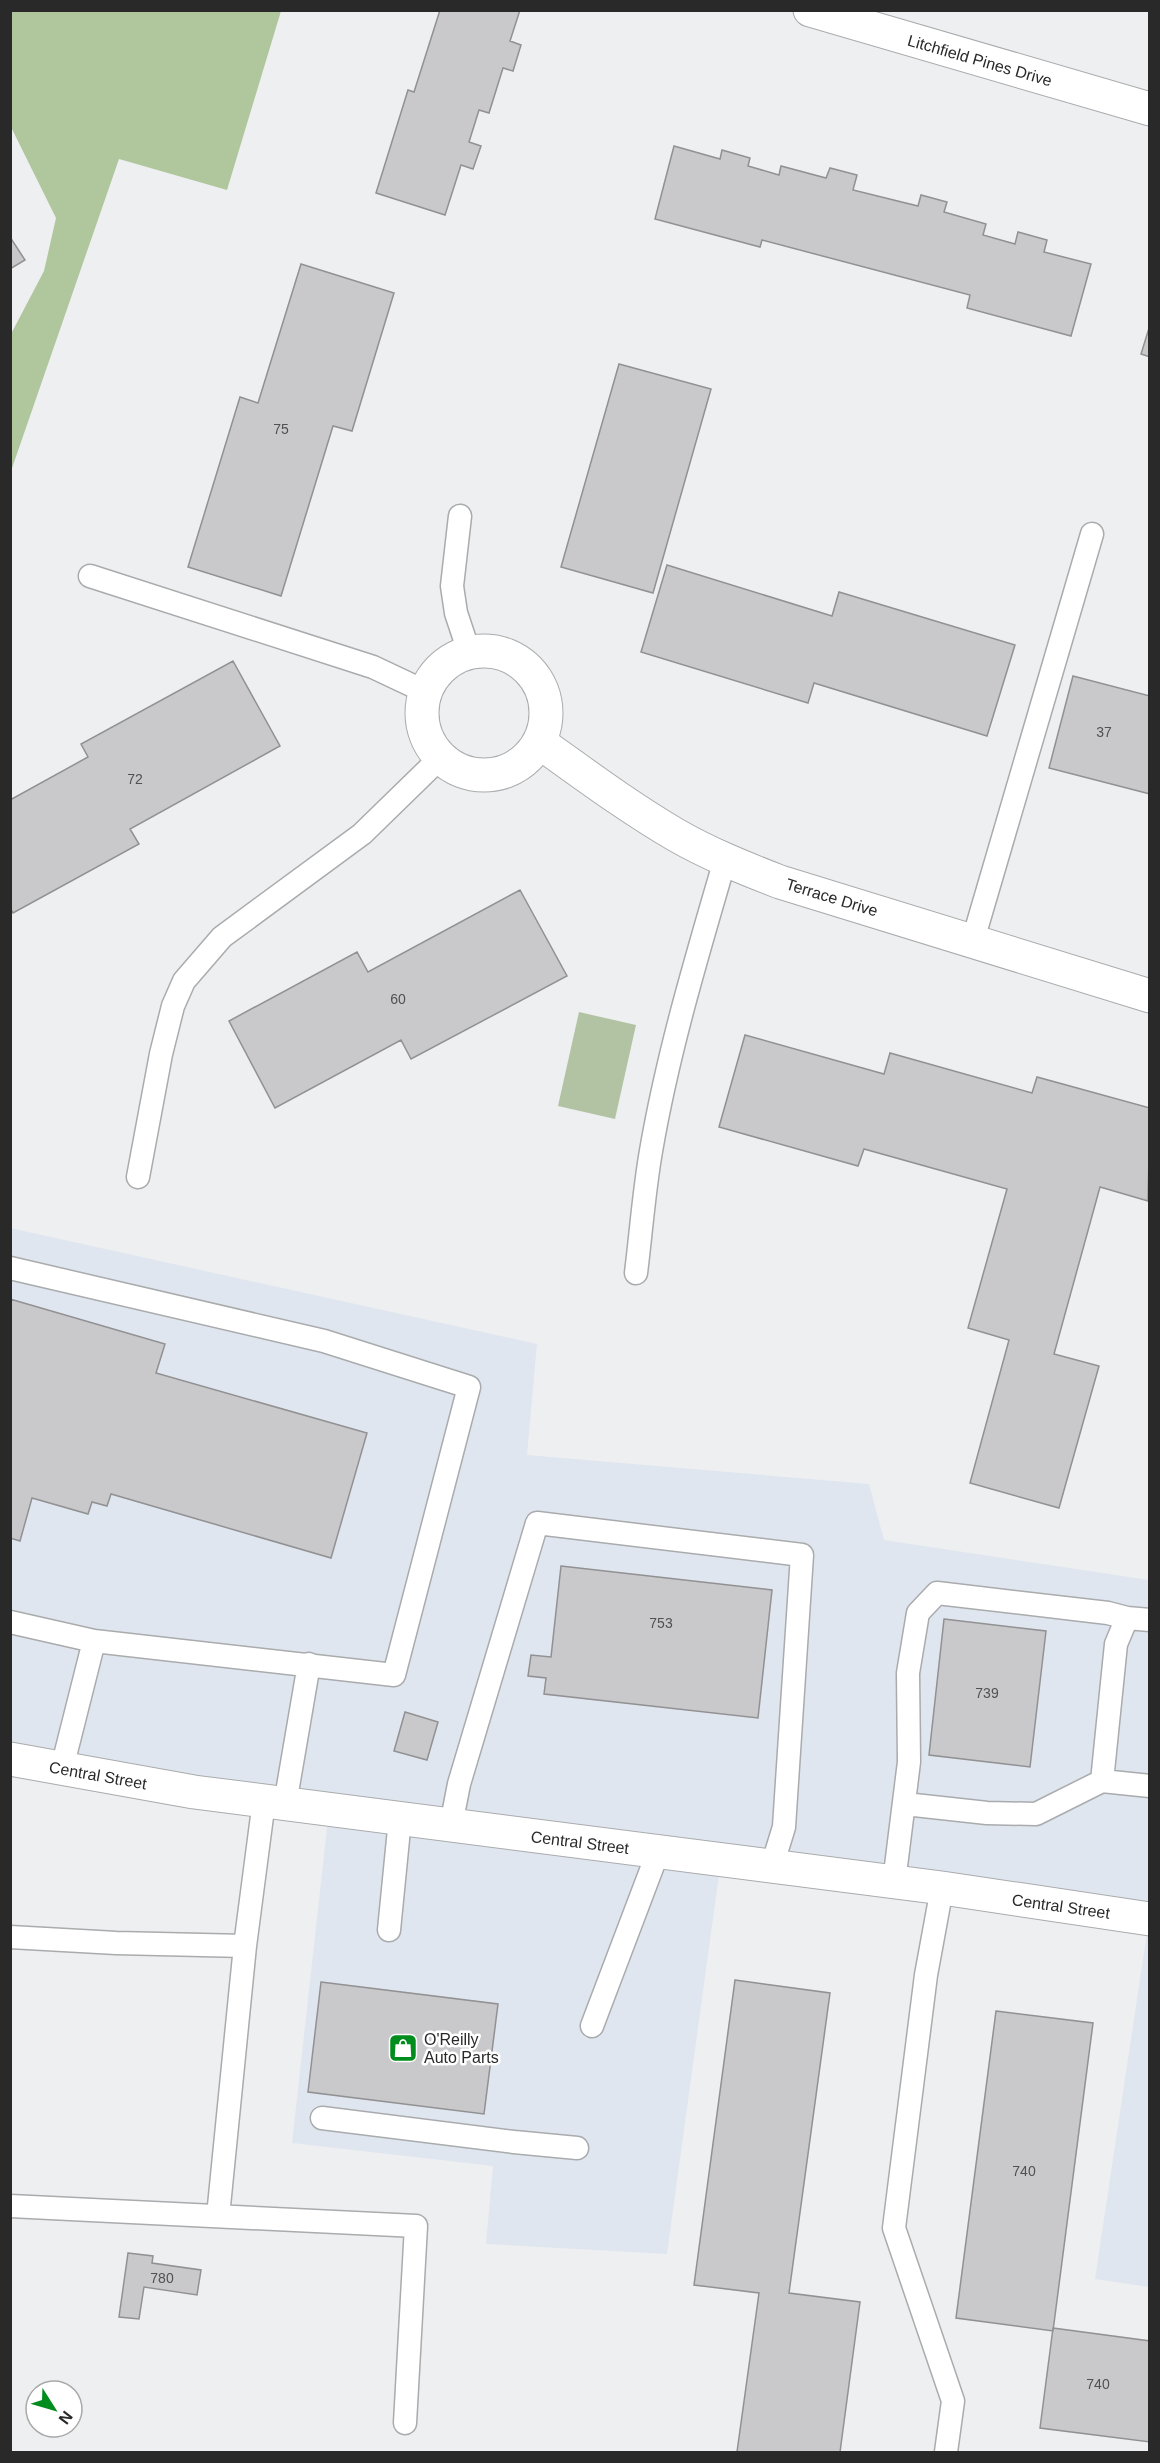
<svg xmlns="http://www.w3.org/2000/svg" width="1160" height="2463" viewBox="0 0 1160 2463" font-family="Helvetica,sans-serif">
<rect width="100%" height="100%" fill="#eeeff1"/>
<path fill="#e0e6ef" d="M10 1228 537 1344 527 1455 869 1484 884 1540 1149 1580V1919L721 1860 667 2254 486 2244 493 2166 292 2143 329 1810 11 1759Z
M1149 1919H1150L1149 2287 1095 2279Z"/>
<path fill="#b2c3a3" d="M579 1012 636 1025 615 1119 558 1106Z"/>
<path fill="#b0c69d" d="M11 10 281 11 227 190 119 159 11 471V334L44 271 56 218 11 127Z"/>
<path fill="#c9c8ca" stroke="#919193" stroke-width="1.5" d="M440 10H520L510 41 521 45 513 71 503 68 489 113 479 110 469 142 481 146 473 169 461 165 445 215 376 193 408 90 414 92Z
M674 146 720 159 722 150 750 158 748 166 779 175 781 166 826 178 830 168 857 175 853 190 918 206 921 195 947 202 944 212 986 224 983 235 1015 244 1018 232 1047 240 1044 252 1091 264 1071 336 967 308 970 295 762 240 760 247 655 219Z
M10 237 25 260 10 269Z
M301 264 394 293 352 431 333 426 281 596 188 567 240 397 258 403Z
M1150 325V357L1141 354Z
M619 364 711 389 653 593 561 567Z
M667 565 832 616 839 592 1015 645 987 736 814 683 808 703 641 652Z
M233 661 280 746 130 829 139 844 13 913 10 908V800L88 757 81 744Z
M1073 676 1150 696V794L1049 768Z
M520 890 567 976 411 1059 401 1040 275 1108 229 1021 357 952 368 972Z
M745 1035 884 1074 890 1053 1032 1093 1037 1077 1150 1108 1148 1201 1100 1187 1054 1354 1099 1366 1059 1508 970 1483 1009 1340 968 1328 1007 1189 864 1149 858 1166 719 1127Z
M10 1299 165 1344 156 1373 367 1433 331 1558 111 1494 107 1506 92 1502 88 1514 32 1498 20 1541 10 1538Z
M561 1566 772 1590 758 1718 544 1694 546 1678 528 1676 531 1655 551 1657Z
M944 1619 1046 1631 1030 1767 929 1755Z
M405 1712 438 1722 427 1760 394 1751Z
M735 1980 830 1993 789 2293 860 2302 840 2452H737L759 2293 694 2285Z
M321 1982 498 2004 484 2114 308 2092Z
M996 2011 1093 2023 1053 2331 956 2318Z
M128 2253 153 2256 152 2263 201 2270 197 2295 144 2287 139 2319 119 2317Z
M1053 2328 1150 2341V2442L1040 2428Z"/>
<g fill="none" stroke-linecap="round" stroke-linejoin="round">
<g stroke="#a9abad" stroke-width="25">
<path id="lane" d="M460 516 452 586 456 613 469 652
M90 576 373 667 426 692
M973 940 1092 534
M138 1177 161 1054 173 1006 184 981 222 937 362 834 441 757
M10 1268 324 1341 469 1387 394 1675 94 1641 10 1622
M636 1273C641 1233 644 1191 651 1151 668 1052 697 956 725 860
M1150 1620 1127 1618 1116 1644 1102 1781 1150 1786
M62 1768 94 1641
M285 1804 309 1664
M905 1804 987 1813 1036 1814 1102 1781
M451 1825 459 1784 537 1523 802 1555 784 1827 772 1866
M894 1882 909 1762 908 1673 918 1613 937 1593 1108 1613 1127 1618
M942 1888 926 1975 894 2228 953 2401 946 2452
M389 1930 400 1819
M10 1937 116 1943 245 1946 264 1801
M592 2026 658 1852
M322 2118 514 2142 577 2148
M10 2206 416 2226 405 2423
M218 2216 245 1946"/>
</g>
<g stroke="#a9abad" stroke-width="35">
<path id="street" d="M810 10 1150 109
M422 713a62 62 0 1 1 124 0a62 62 0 1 1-124 0Z
M539 742C584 774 628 807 676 835 709 854 744 868 780 882L1150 996"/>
</g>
<g stroke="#a9abad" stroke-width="35">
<path id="primary" d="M10 1759 194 1792 942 1888 1150 1919"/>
</g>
<use href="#lane" stroke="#fff" stroke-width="22"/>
<use href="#street" stroke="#fff" stroke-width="33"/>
<use href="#primary" stroke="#fff" stroke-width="33"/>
</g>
<defs>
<g id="shop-square" transform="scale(1.5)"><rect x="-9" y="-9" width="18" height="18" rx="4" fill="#008d1e" stroke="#fff"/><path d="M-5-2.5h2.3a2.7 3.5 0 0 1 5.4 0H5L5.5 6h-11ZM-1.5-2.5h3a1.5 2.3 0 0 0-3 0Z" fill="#fff"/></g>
</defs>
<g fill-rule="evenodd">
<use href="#shop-square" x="403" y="2048"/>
</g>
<g text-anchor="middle" stroke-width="5" stroke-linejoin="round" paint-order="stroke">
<g font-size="14" fill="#515152">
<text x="281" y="434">75</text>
<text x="1104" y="737">37</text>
<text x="135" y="784">72</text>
<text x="398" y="1004">60</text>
<text x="661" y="1628">753</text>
<text x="987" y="1698">739</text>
<text x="1024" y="2176">740</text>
<text x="162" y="2283">780</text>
<text x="1098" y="2389">740</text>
</g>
<g font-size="16" fill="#29292a" stroke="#fff">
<text transform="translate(980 60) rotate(16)" y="6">Litchfield Pines Drive</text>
<text transform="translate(832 897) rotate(17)" y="6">Terrace Drive</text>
<text transform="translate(98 1775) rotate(10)" y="6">Central Street</text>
<text transform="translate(580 1842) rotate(7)" y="6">Central Street</text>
<text transform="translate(1061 1906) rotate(8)" y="6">Central Street</text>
</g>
<g font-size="16" fill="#29292a" stroke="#fff" text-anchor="start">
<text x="424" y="2045">O'Reilly<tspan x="424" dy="18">Auto Parts</tspan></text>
</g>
</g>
<rect width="1160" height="2463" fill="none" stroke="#29292a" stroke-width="24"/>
<g transform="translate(54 2409) rotate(127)"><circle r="28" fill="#ffffff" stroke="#a9a9aa" stroke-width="1.5"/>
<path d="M0-4.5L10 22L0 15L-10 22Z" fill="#008d1e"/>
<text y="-9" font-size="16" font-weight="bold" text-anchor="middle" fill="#29292a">N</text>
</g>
</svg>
